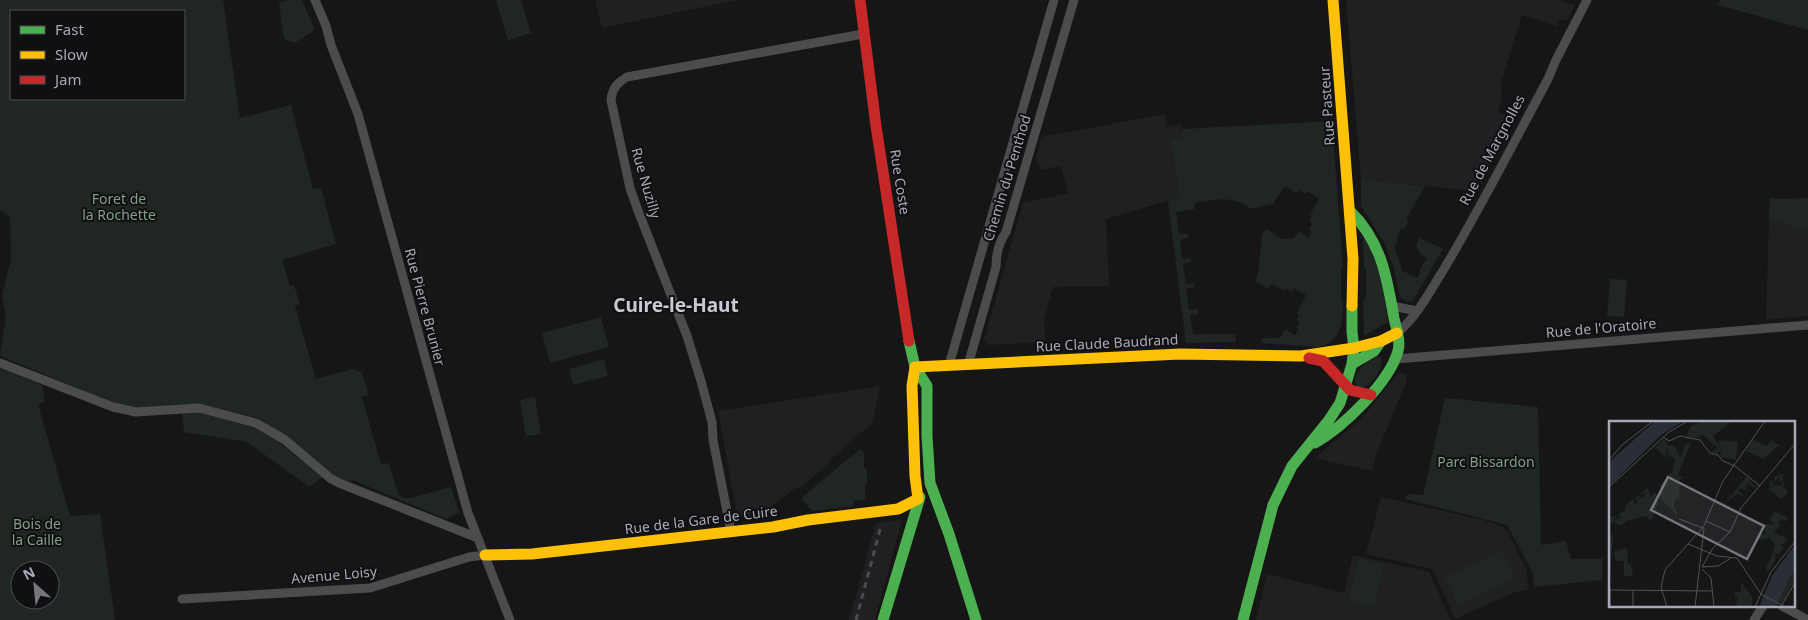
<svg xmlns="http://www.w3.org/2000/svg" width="1808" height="620" viewBox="0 0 1808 620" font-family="'Noto Sans',sans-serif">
<rect width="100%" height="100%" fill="#161616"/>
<path fill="#202022" d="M595 0H737L602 28Z
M1346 0H1558L1575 5 1567 21 1559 19 1557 26 1522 15 1501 82 1502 99 1498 112 1515 117 1474 191 1361 179Z
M1165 114 1167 124H1165L1166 127 1181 124 1182 136 1170 139 1180 197 1106 219 1109 286 1053 287 1044 320 1045 342 988 345 984 340 1023 203 1068 193 1061 166 1040 170 1036 159 1041 137Z
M1769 219 1808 233V316L1766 320Z
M1402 373 1406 375 1407 380 1376 455 1372 471 1315 458 1363 417 1391 381 1398 374Z
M880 386 872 424 852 440V441L829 461 830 463 801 487 798 488 797 487 755 519 745 520 736 509 718 411Z
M1381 497 1483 520 1501 526 1508 532 1527 571 1528 590 1515 592 1455 619 1432 569 1366 554Z
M902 520 875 620H849L876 523Z
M1353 555 1429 572 1451 620H1256L1267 574 1344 593Z"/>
<path fill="#202621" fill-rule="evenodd" d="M0 0H223L240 118 291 105 313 189 321 188 336 244 282 260 290 286 294 285 300 304 295 306 316 379 353 369 362 373 369 395 362 397 381 464 389 463 398 494 403 498H410L451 487 459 512 446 519 350 479 352 482 341 481 289 439 256 417 200 404 136 408 116 404 0 356 6 316 2 296 11 259 10 217 0 210ZM11 11H184V99H11Z
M288 0H302L315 30 295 43 284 39 279 3Z
M496 0H521L531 33 508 40Z
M1720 0H1808V30L1718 5Z
M1332 121 1343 268H1341V299H1343C1343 320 1343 341 1319 347L1261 343 1263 338H1280L1285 329 1295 335 1299 330 1296 328 1300 322 1296 320 1299 315 1297 313 1306 295 1294 288 1291 292 1286 288 1284 291 1272 284 1268 289 1255 281 1258 275 1262 235 1266 229 1282 239 1294 238 1299 231 1308 238 1312 232 1309 230 1312 224 1309 221 1312 216 1310 214 1319 199 1308 191 1305 194 1299 190 1296 193 1285 186 1273 204 1251 209C1234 195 1215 200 1194 203L1195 209 1176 212 1179 234H1188V238L1180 240 1182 259 1191 258V262L1183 264 1186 284 1194 283V287L1186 289 1189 310 1198 309V314L1190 315 1193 334H1235L1236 342 1186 343 1168 201 1180 197 1170 139 1182 136V129Z
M1361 179 1425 186 1406 219 1409 221 1404 229 1402 228 1396 239 1398 240 1394 247 1403 272H1405L1417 278 1421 272 1419 271 1427 258 1420 254 1416 245 1420 238 1443 249 1412 302 1405 301 1400 297 1394 269 1385 244 1361 206Z
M1770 198 1778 199 1808 198V233L1769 219Z
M1365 239C1379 264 1385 293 1388 322L1364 336 1363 300 1366 299V268H1364L1363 240Z
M1610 279 1627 280 1624 317 1607 316Z
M601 317 609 347 550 363 542 333Z
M1377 355 1382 359C1382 370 1375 380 1366 387H1357L1354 382C1356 369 1366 362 1377 355Z
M604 359 608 376 573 385 569 369Z
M0 368 42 385 45 402 38 404 70 516 100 514 115 620H0ZM20 570H50V600H20Z
M535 397 541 434 526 436 520 400Z
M1445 398 1538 407 1541 545 1566 541 1571 559H1603L1602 580 1534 587 1533 573 1507 525 1405 499 1408 494 1423 495Z
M198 412 254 426 275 439 322 477 309 487 247 442 184 432 182 413Z
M860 449 864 453V467L867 468V484L865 485V500L853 501V506L812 511 801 498Z
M1502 551 1515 579 1458 605 1445 577Z
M1358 559 1384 565 1375 606 1349 601Z"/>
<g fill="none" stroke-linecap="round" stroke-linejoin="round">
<path stroke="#4c4c4f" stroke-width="9" d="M315 0 326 26 331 45 358 114 468 513 510 620
M1392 306 1417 311
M1397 333C1417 317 1430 291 1444 269 1481 207 1514 142 1548 79L1556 60 1587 0
M1396 359 1808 325
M0 363 113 407 136 412 199 408 256 423 285 440 330 478 339 483 478 538
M949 365 1054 0
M968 365 996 267C996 255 999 242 1006 232L1074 0
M731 532 713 440 712 422 701 381 687 336 637 208 630 188 611 100C612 89 617 83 627 77L863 34
M182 599 370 588 469 557 485 555
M1782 606 1808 620
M1754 620 1763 606"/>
<path stroke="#4caf50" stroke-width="11" d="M909 341 915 367 927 386V436L930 483 949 534 976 620
M1352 364 1374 351 1381 341
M1315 443C1343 427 1389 383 1398 351 1401 341 1396 328 1394 318 1387 277 1381 241 1350 211
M883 620 920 497
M1243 620 1273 505 1292 466 1329 420 1340 403 1352 364 1354 348 1352 332V306"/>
<path stroke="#ffc107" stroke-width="11" d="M1333 0 1353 259 1352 306
M915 367 1180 354 1301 356 1354 348 1381 341 1397 333
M915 367 912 386 915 476 918 499
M485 555 532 554 773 527 808 520 898 509 918 499"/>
<path stroke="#c62828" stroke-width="11" d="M860 0 876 126 909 341
M1309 358 1323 361 1350 390 1371 395"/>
<path stroke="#4c4c50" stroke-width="3" stroke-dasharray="6 5" stroke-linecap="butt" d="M856 620 881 526"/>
</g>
<g text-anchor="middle" stroke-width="4" stroke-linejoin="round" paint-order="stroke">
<g font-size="14" fill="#a8a9b6" stroke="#101012">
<text transform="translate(1327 106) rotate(-94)" y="5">Rue Pasteur</text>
<text transform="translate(1492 150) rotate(-62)" y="5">Rue de Margnolles</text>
<text transform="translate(1007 178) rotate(-73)" y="5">Chemin du Penthod</text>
<text transform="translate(900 182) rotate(81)" y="5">Rue Coste</text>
<text transform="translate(646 183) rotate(74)" y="5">Rue Nuzilly</text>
<text transform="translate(425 307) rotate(75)" y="5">Rue Pierre Brunier</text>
<text transform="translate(1601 328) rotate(-5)" y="5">Rue de l'Oratoire</text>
<text transform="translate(1107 343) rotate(-3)" y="5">Rue Claude Baudrand</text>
<text transform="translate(701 520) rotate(-7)" y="5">Rue de la Gare de Cuire</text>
<text transform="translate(334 575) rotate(-5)" y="5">Avenue Loisy</text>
</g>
<g font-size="14" fill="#80a088" stroke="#101012">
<text x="119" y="204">Foret de<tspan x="119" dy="16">la Rochette</tspan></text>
<text x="1486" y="467">Parc Bissardon</text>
<text x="37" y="529">Bois de<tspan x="37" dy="16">la Caille</tspan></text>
</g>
<g font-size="19" font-weight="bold" fill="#c8c9d2" stroke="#101012">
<text x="676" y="312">Cuire-le-Haut</text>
</g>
</g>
<g transform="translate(1609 421)">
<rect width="186" height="186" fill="#161616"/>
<path d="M94 0H123L104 15 112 27 109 33 102 31 109 27 106 23 100 29 104 23 94 14 89 17 77 15 82 5ZM55 18 59 25 65 24 72 37 76 23 82 22 69 54 75 57 71 59 70 78 67 77 65 84 69 95 51 77 42 101 38 95 16 100H19L11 105 4 101 0 104V92L1 96 8 95 4 101 10 97 13 100 10 93 17 88V84L24 78 26 84 29 78H25L30 74 33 77 38 72 31 73 39 67 42 76 45 71 49 75 51 73V64L63 51 66 39 60 34V29L59 38H58L59 26 56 36 46 26ZM143 18 158 25 162 19 170 24 154 38 137 30ZM110 19 129 21 127 39 112 36ZM173 53 175 65 170 68 177 66 179 72 172 78 159 67 163 66 160 64 162 59 165 62 162 64 173 65V59L169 61 172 55 166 60 165 56ZM138 55 144 64 149 65 144 67 139 62 136 67 142 72 132 67 129 70 139 77 128 73 115 83ZM166 90 179 97 176 101 174 98 169 101 171 104 165 112 179 117 175 118 179 120 172 124 175 126 170 133 166 132 167 138 159 151 157 147 165 129 162 126 165 128 166 124 161 117 151 119 147 115 157 112 151 102 165 104 160 98ZM0 109 4 115 1 159H0ZM18 127 19 143H22L24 155H15V140H8L5 135V130ZM186 146V159L173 184 169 181ZM132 161 143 176V186H130L127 183 130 175 126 177V171H132Z" fill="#202621"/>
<path d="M46 0H74L52 14 0 65V41ZM186 123V146L167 186H150L163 155Z" fill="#2a2f37"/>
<path fill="none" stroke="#505156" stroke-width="1" d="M54 16 60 20 71 15 91 19 101 32 109 34 114 40 126 45 151 65M0 39 13 24 44 0M0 66 60 11 79 0M70 98 94 107M97 100 121 111M94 107 114 60 156 0M79 123 108 135 128 137 152 173 176 186M93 146 104 127 121 111 132 87 185 24M93 146 109 145 122 137M93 148 102 157 105 186M24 169V186M173 184 187 160M1 186V169L104 170M58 186 52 166 56 149 94 106M86 186 95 107M146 186 162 151 187 119"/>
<path fill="#75767e" fill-opacity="0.15" stroke="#75767e" stroke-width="2.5" d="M59 56 155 105 138 138 42 89Z"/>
<rect width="186" height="186" fill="none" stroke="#a8a9b6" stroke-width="2.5"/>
</g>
<rect x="10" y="10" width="175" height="90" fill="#101012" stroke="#4d4d54"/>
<rect x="20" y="26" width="25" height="8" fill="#4caf50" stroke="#4d4d54"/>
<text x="55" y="35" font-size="15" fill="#a8a9b6">Fast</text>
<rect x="20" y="51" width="25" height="8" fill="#ffc107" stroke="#4d4d54"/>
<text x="55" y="60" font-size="15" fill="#a8a9b6">Slow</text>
<rect x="20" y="76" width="25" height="8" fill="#c62828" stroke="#4d4d54"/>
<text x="55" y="85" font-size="15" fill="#a8a9b6">Jam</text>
<g transform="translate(35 585) rotate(333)"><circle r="24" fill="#101012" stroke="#4d4d54"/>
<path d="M0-4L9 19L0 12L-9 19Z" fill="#75767e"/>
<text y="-8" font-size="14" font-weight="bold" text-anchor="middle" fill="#a8a9b6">N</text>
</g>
</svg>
